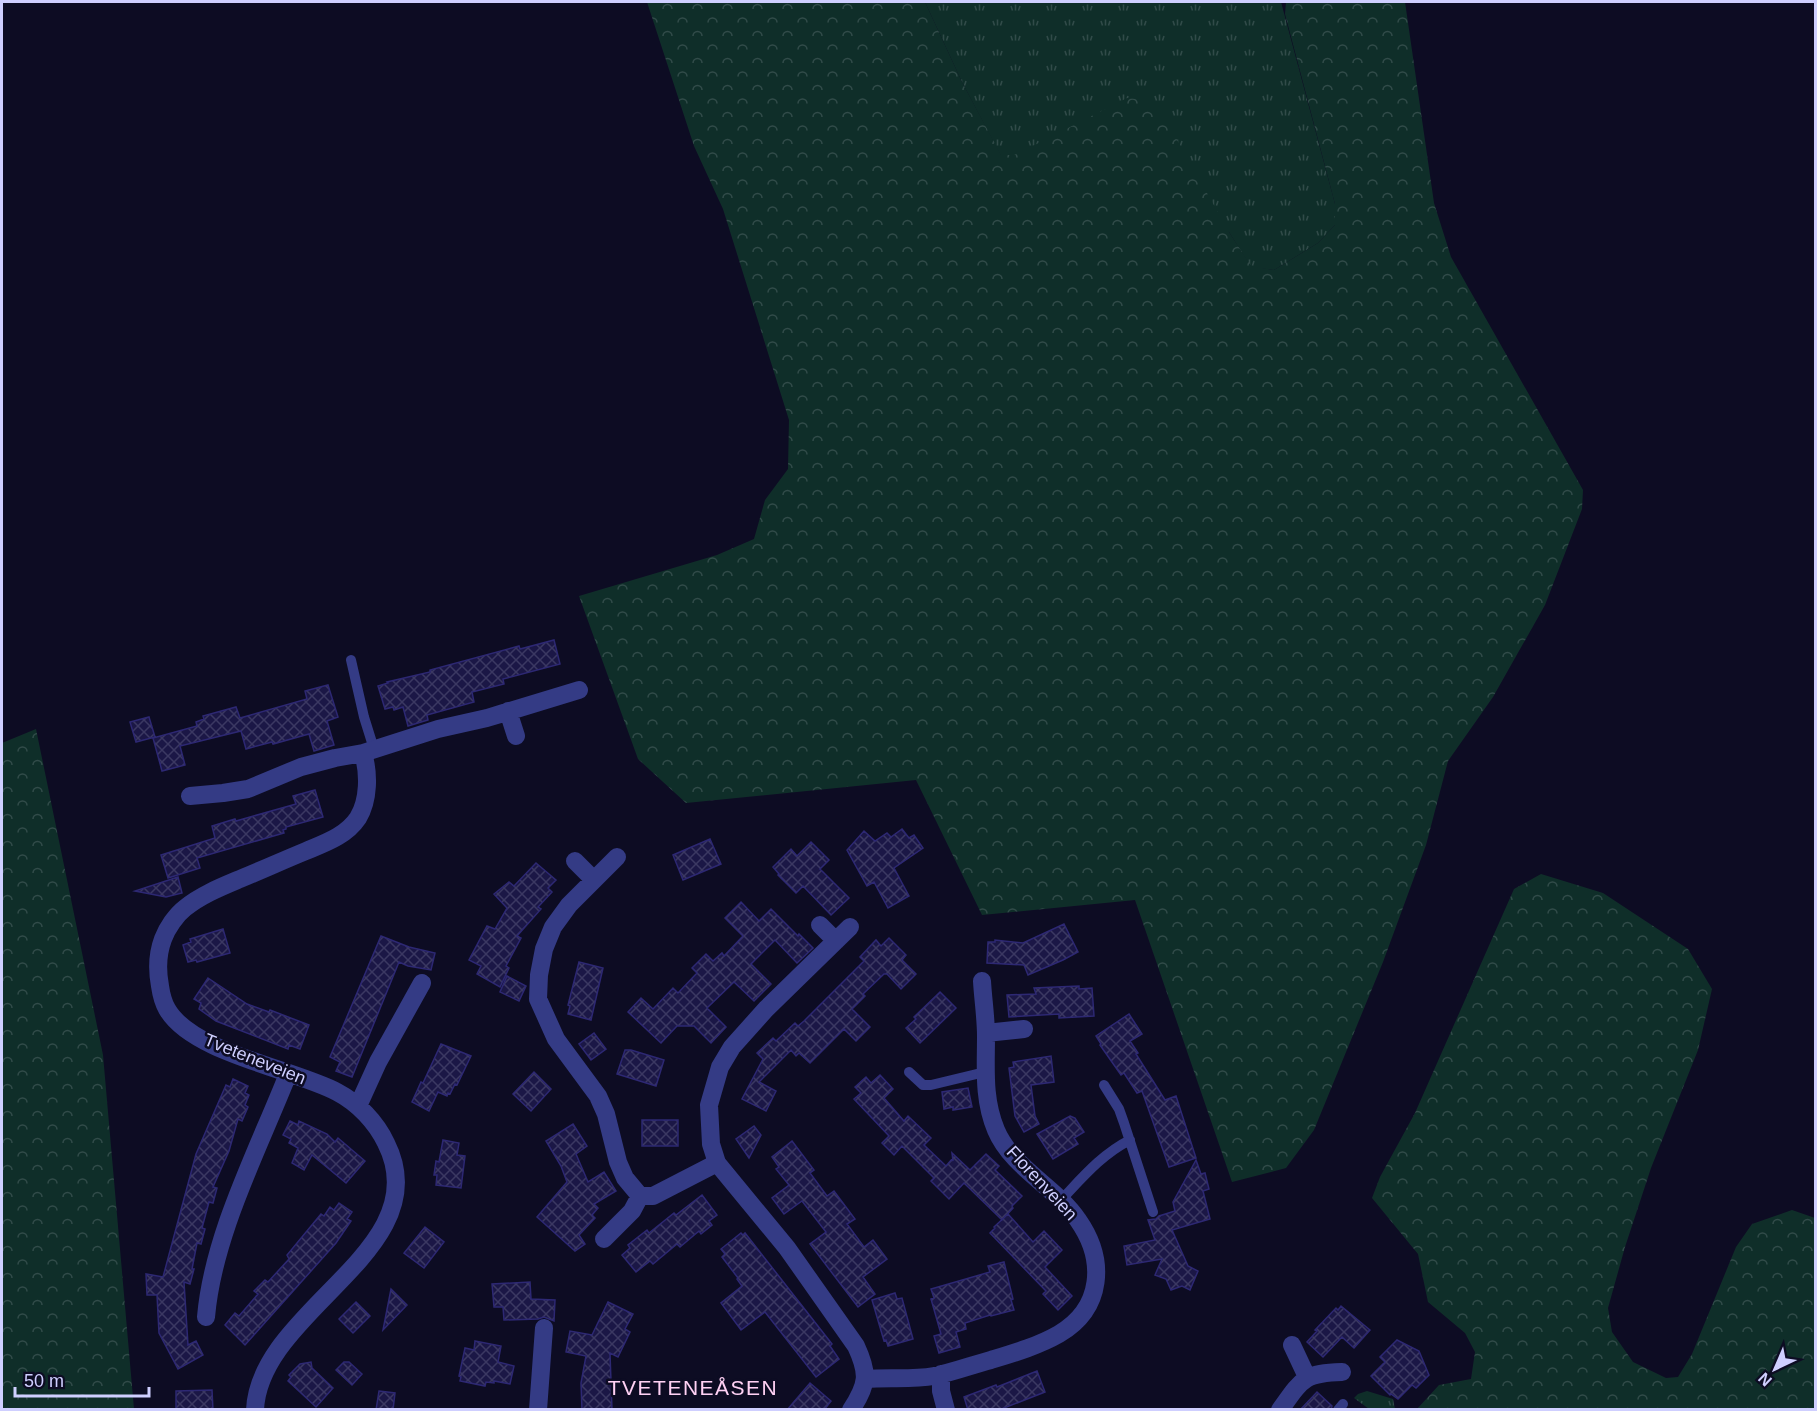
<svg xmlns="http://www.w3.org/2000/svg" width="1817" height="1411" viewBox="0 0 1817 1411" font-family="Helvetica,sans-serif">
<defs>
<pattern id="grass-tufts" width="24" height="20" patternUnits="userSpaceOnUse" patternTransform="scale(1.5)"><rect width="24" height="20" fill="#0f2e29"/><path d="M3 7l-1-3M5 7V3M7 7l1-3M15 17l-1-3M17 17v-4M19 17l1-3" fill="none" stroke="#314b49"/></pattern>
<pattern id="forest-crowns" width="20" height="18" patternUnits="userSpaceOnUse" patternTransform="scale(1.5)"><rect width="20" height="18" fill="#0f2e29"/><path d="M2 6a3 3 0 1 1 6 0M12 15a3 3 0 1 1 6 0" fill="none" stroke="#314b49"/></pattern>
<pattern id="building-cross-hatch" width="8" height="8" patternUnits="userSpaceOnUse" patternTransform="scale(1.5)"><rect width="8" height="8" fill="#1b1746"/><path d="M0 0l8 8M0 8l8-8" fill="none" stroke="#3b3862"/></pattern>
</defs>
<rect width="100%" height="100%" fill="#0d0c23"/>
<path fill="url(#grass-tufts)" d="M925 2H1281L1335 204V225L1318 243 1274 270 1251 267 1229 232 1015 155 1001 156 962 82Z
M1367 1391 1393 1399 1395 1409H1369L1354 1398 1358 1394Z"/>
<path fill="url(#forest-crowns)" d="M647 2H925L962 82 1001 155H1015L1127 98 1155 101 1229 232 1251 266 1274 270 1318 243 1335 225V204L1285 14 1286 2H1405L1434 203 1451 257 1583 490 1582 509 1545 605 1493 697 1448 761 1426 845 1383 962 1314 1130 1286 1168 1232 1182 1135 900 982 915 916 780 686 803 638 759 579 596 717 555 754 539 765 500 788 469 789 420 723 209 694 146Z
M36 729 103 1055 134 1409H2V743Z
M1541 874 1603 893 1688 949 1712 989 1698 1050 1651 1168 1625 1247 1608 1308 1612 1332 1633 1362 1666 1378 1678 1377 1692 1354 1736 1247 1752 1224 1792 1210 1815 1218V1409H1417L1439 1385 1471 1379 1475 1352 1465 1333 1428 1302 1418 1254 1372 1198 1380 1177 1415 1113 1514 889Z"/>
<path fill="url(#building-cross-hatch)" stroke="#2d2873" stroke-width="1.5" d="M554 640 560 664 503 679 504 684 472 692 474 702 427 715 428 720 408 726 403 707 394 710 393 707 385 709 378 686 388 683 387 682 430 672V670L519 646 520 649Z
M328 685 338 717 327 721 334 745 314 751 309 734 273 744 272 742 246 749 241 731 180 746 185 765 162 771 153 738 197 726 196 722 204 719 203 716 236 707 240 718 307 699 305 691Z
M149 717 155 737 136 742 130 722Z
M315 790 323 817 286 827V829L283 830 284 833 197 858 200 868 168 878 161 855 215 838 212 826 235 819 236 821 296 804 293 796Z
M902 829 909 838 914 835 923 848 894 868 909 896 888 908 874 882 867 886 847 850 864 831 875 841 887 833 891 837Z
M710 839 721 864 683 880 673 855Z
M811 842 829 860 820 869 849 898 831 915 803 886 796 893 778 875 779 874 773 867 791 849 797 856Z
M536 863 556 880 548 888 552 892 538 907 541 909 517 936 521 938 506 966 509 968 500 987 477 974 481 966 469 960 487 926 495 929 507 908 494 894 509 882 514 886Z
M178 877 182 893 166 897 135 891Z
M741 902 759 921 771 909 798 936 799 934 813 948 797 963 775 940 751 964 771 984 754 1001 734 982 707 1008 726 1027 711 1043 694 1026H677L661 1043 628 1012 641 998 653 1009 673 988 678 993 697 973 692 968 706 954 713 961 722 953 724 956 743 936 725 918Z
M1064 924 1078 952 1063 960 1028 975 1024 965 987 963 988 942H995V940L1023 943Z
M223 929 230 953 197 962 196 960 188 962 183 945 191 942 190 939Z
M381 936 409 947 435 953 431 970 408 966 399 962 352 1077 336 1071 340 1062 330 1057Z
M889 938 906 955 902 960 916 974 901 989 887 974H884L863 994 865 996 852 1009 870 1027 856 1041 844 1029 810 1063 799 1053 796 1056 791 1050 759 1082 776 1091 766 1111 742 1099 763 1059 757 1053 773 1038 776 1041 795 1023 798 1026 804 1021 864 961 860 957 876 940 881 946Z
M579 962 603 968 591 1020 568 1014 570 1006 568 1005Z
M507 976 526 986 519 1001 500 992Z
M208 978 247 1004 269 1012 270 1010 309 1025 300 1049 289 1045 288 1049 216 1021 199 1009 201 1003 194 999Z
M1079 986V989L1092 988 1094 1016 1059 1018V1014L1009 1017 1007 995 1036 994 1034 988Z
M940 992 956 1008 920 1043 906 1028 916 1019 914 1017Z
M1129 1014 1142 1034 1130 1041 1138 1053 1136 1054 1165 1100 1176 1096 1196 1158 1169 1167 1142 1091 1137 1093 1124 1073 1121 1075 1100 1045 1101 1044 1096 1036Z
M594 1033 606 1049 591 1060 579 1044Z
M441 1044 471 1056 457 1085 455 1084 450 1094 448 1093 447 1096 438 1092 429 1111 412 1102 421 1082 423 1083Z
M625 1050H631L664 1060 656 1086 617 1074Z
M1051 1056 1054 1082 1031 1085 1035 1116 1039 1124 1024 1132 1015 1116 1009 1068 1014 1067 1013 1062Z
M534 1072 551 1089 531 1111 513 1094Z
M880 1075 893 1089 884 1098 904 1121 908 1116 931 1138 924 1145 946 1166 952 1159 953 1161 952 1153 970 1170 986 1154 999 1166 995 1170 1022 1196 1012 1206 1013 1208 1002 1220 964 1183 949 1199 931 1181 934 1178 902 1146 894 1155 882 1143 889 1136 854 1099 861 1093 855 1087 866 1077 871 1083Z
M233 1079 248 1086 245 1093 249 1095 245 1105 248 1107 242 1121 238 1119 229 1151 213 1187 217 1188 213 1203 209 1202 202 1228 205 1229 201 1244 197 1243 192 1269H194L190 1284 184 1282 188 1345 196 1341 203 1355 178 1369 159 1333 157 1295H147L146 1274 163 1277 196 1154 226 1085 230 1087Z
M968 1088 972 1107 953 1110V1107L944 1109 942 1092Z
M1070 1116 1075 1118 1084 1132 1074 1138 1078 1144 1053 1159 1037 1134Z
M642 1120H678V1146H642Z
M290 1121 298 1125 299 1121 327 1134 335 1142 338 1138 365 1161 346 1183 312 1155 304 1170 292 1163 298 1148 289 1143 291 1139 283 1135Z
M573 1124 587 1146 576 1154 588 1182 604 1172 616 1191 594 1204 598 1208 592 1215 595 1218 579 1235 585 1244 575 1251 537 1217 567 1182 561 1166 546 1141Z
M754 1126 761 1135 749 1158 736 1139Z
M443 1140 459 1143 457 1155 465 1156 461 1188 436 1185 437 1175H434L436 1161 439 1162Z
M792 1141 814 1170 810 1173 827 1196 834 1191 855 1219 847 1224 864 1247 873 1240 887 1259 863 1277 875 1294 858 1307 810 1244 826 1232 802 1201 784 1214 772 1198 789 1185 776 1169 779 1167 772 1157Z
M1196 1160 1201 1174 1205 1173 1209 1189 1203 1191 1210 1219 1172 1230 1188 1266 1198 1271 1190 1290 1182 1286 1171 1290 1166 1279 1155 1275 1162 1259 1127 1265 1124 1246 1155 1240 1148 1220 1156 1219 1159 1216 1175 1211 1173 1202Z
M702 1195 717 1215 709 1221 712 1225 701 1234 699 1231 680 1247 677 1244 653 1264 650 1261 636 1272 622 1255 630 1248 628 1245 647 1230 649 1233 674 1213 676 1215Z
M339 1203 352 1212 347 1219 351 1221 336 1243 245 1345 225 1325 235 1313 239 1316 258 1294 254 1291 265 1280 268 1282 289 1259 287 1255 321 1214 324 1216 330 1207 334 1210Z
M1008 1214 1033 1242 1044 1231 1062 1250 1045 1267 1072 1296 1058 1310 1043 1294 1046 1291 990 1233 995 1228 994 1227Z
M425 1227 444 1242 424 1268 404 1253Z
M741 1233 743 1235 745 1233 832 1344 830 1346 839 1359 816 1377 765 1312 741 1330 721 1303 742 1286 737 1279 738 1278 722 1257 725 1254 721 1249Z
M1004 1262 1013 1299 1011 1300 1014 1310 991 1316 990 1315 965 1323 966 1329 956 1332 960 1347 939 1353 934 1336 941 1334 931 1299 934 1298 931 1289 990 1272 988 1266Z
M530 1282 531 1299 555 1300 554 1321 544 1317 538 1319 504 1320 503 1307H494L492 1284Z
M391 1289 407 1305 383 1330Z
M895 1293 897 1299 902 1298 913 1339 888 1346 886 1340 884 1341 872 1300Z
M356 1302 370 1316 353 1333 339 1319Z
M608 1302 633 1314 625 1329 630 1332 618 1357 610 1353 612 1410H582L581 1383 586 1356 566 1352 570 1331 592 1335Z
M1341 1306 1370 1330 1354 1348 1342 1337 1323 1357 1307 1342 1317 1331 1315 1330 1336 1308 1338 1310Z
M1397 1340 1419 1351 1429 1375 1416 1388 1412 1385 1398 1399 1391 1394 1390 1395 1371 1376 1385 1362 1380 1357Z
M475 1341 501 1346 498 1362 514 1366 510 1384 494 1381V1383L486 1382 485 1386 460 1381 461 1377 459 1376 465 1348 474 1350Z
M311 1362 312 1368 333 1388 316 1407 288 1381 291 1377 289 1375 300 1364Z
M344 1362H349L362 1374 352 1385 336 1370Z
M1037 1371 1045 1392 999 1410H968L964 1397 996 1385 997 1387Z
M810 1383 831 1401 824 1410H787Z
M212 1390 213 1410H176V1391Z
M379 1391 395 1393 393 1410H376Z
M1317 1392 1332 1406 1331 1410H1300Z"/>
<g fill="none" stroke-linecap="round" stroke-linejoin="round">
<path stroke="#343b85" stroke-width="10" d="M351 660 364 717 374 749
M909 1072 923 1085H931L985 1072
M1104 1085 1119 1109 1124 1123 1153 1212
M1061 1200C1082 1178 1102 1154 1130 1140
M1338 1410 1343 1404"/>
<path stroke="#343b85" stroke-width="18" d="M508 711 516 736
M190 796 223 793 248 789 301 767 335 758 363 753 438 729 487 718 579 690
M617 857 569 905 553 927 544 949 539 975 538 999 556 1039 598 1096 606 1114 618 1162 625 1178 640 1196
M575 861 594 880
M820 925 836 941
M850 927 766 1009 732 1047 720 1067 709 1105 711 1144 717 1163 787 1248 856 1346C869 1374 868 1384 851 1410
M986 1033 1024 1029
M358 1106 378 1062 422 983
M640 1196H653L717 1163
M604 1239 632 1211 640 1196
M206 1317C213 1235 258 1150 288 1074
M1292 1345 1307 1377
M941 1374V1391L946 1410
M866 1379C888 1377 912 1380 934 1376 954 1372 972 1365 991 1360 1014 1353 1038 1346 1059 1334 1103 1308 1106 1260 1078 1220 1056 1187 1012 1168 996 1130 983 1099 986 1069 986 1036 986 1018 983 999 982 981
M255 1410C259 1309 440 1250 386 1143 376 1122 358 1103 337 1092 294 1069 192 1053 167 1009 163 1002 161 993 160 986 157 970 157 955 163 939 167 928 176 915 185 908 201 895 221 887 240 879 262 870 284 860 306 851 325 843 346 836 358 818 369 800 369 773 363 753
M538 1410 544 1328
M1280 1410C1302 1379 1304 1373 1342 1372"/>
</g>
<g text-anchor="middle" stroke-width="5" stroke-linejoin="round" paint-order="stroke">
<g font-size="18" fill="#cfcfff" stroke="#0d0c23">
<text transform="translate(255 1059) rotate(22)" y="6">Tveteneveien</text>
<text transform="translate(1042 1183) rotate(47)" y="6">Florenveien</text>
</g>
<g font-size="21" letter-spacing="1.5" fill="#ffd1f4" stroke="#0d0c23">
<text x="693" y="1395">TVETENEÅSEN</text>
</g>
</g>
<rect width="1817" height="1411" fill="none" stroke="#cfcfff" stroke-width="6"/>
<g transform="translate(1775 1369) rotate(224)" stroke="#0d0c23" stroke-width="4.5" paint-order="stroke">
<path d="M0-4.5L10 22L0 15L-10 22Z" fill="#cfcfff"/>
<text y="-9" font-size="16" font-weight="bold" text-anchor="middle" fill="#cfcfff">N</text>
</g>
<path d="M15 1387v9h134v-9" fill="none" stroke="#cfcfff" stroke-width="3"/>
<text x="24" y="1387" font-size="18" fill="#cfcfff" stroke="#0d0c23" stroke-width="4.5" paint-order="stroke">50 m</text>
</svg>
